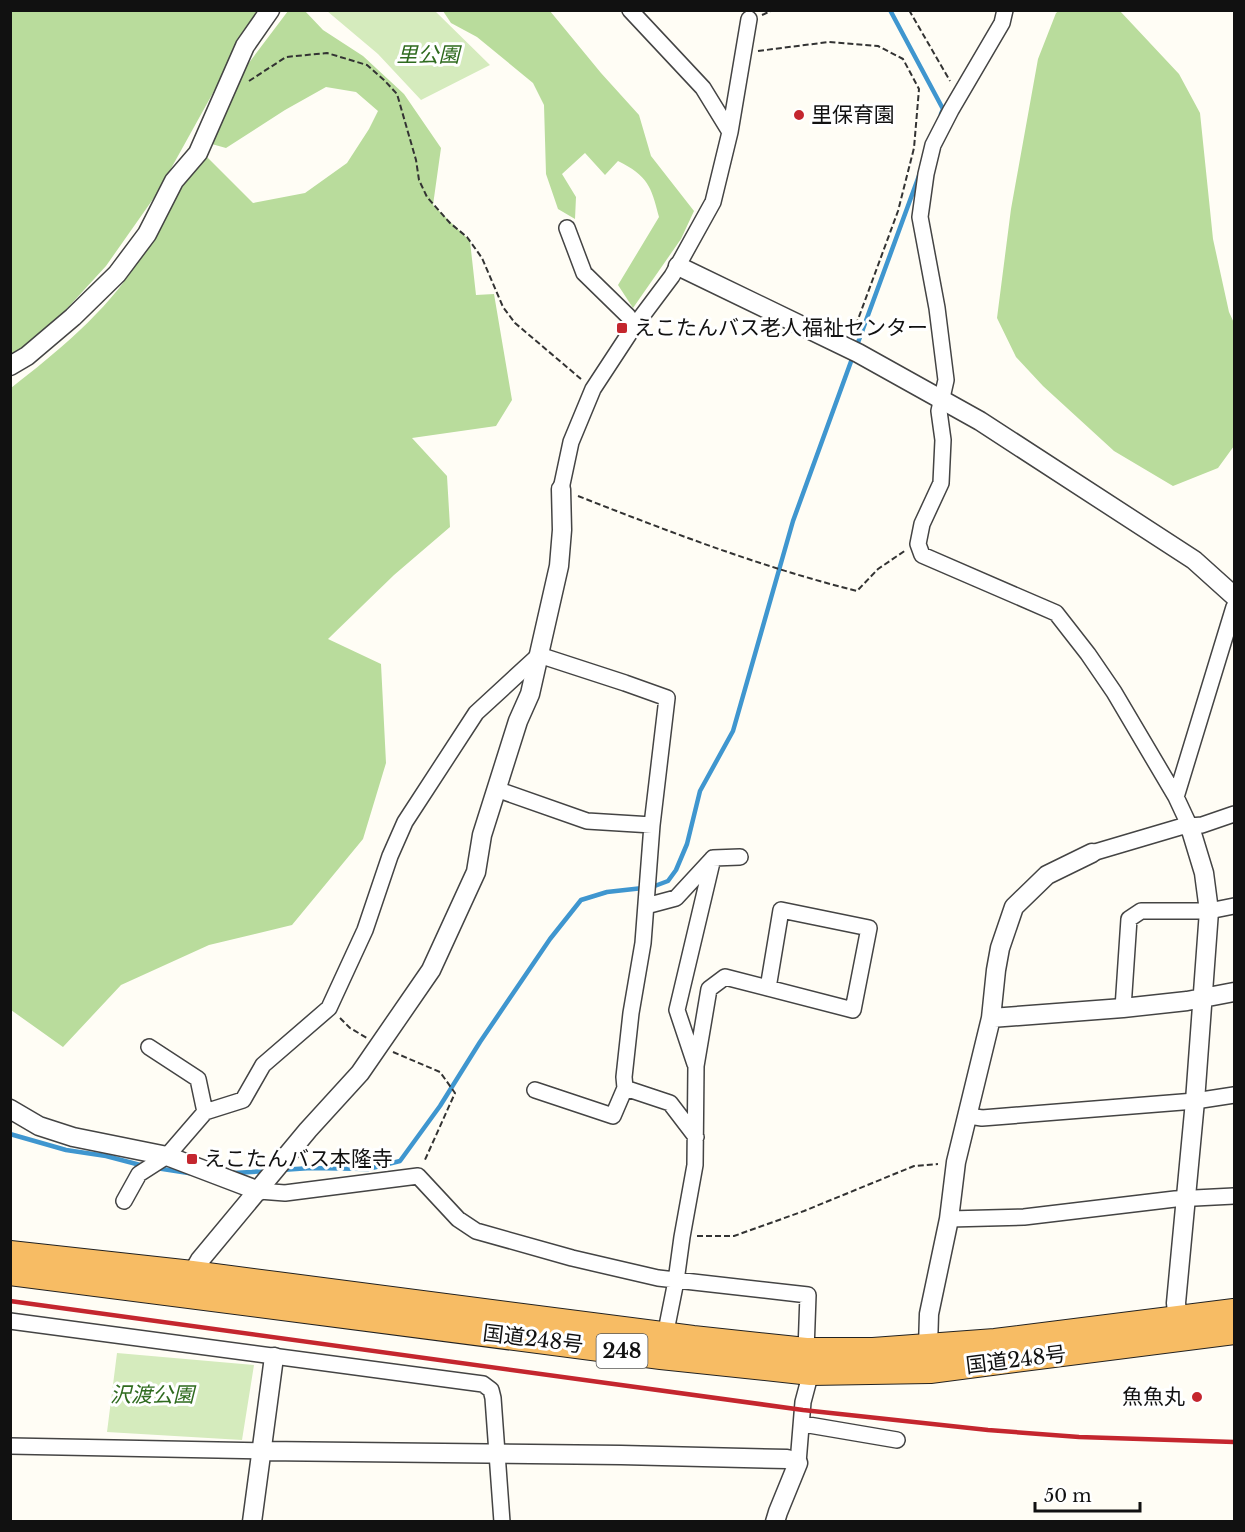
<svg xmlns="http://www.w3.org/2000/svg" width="1245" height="1532" viewBox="0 0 1245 1532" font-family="'Libre Baskerville','Noto Sans JP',serif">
<rect width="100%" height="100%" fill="#fffdf5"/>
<path fill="#d5ebbd" d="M327 11H435L490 65 421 100 378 54Z
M117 1353 254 1365 242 1440 107 1432Z"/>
<path fill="#b9dc9c" d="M1060 10 1120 11 1179 74 1200 113 1213 239 1229 312 1234 323V446L1218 468 1173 486 1114 451 1043 386 1016 357 997 318 1011 209 1038 59 1056 13Z
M11 11H265L214 91 158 192 106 266 50 327 11 360Z
M288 11H305L323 30 363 56 404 94 441 148 433 205 470 241 476 295 494 294 512 400 496 426 412 438 447 476 450 527 394 575 328 639 381 664 386 763 363 839 292 925 209 945 121 985 63 1047 11 1010V388C56 353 106 312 137 263 160 227 180 189 203 153L253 203 305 193 347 163 369 129 378 111 356 92 326 87 285 110 226 148 208 143 248 64Z
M443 11H550L601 73 639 115 651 156 694 211 681 239 633 308 618 285 659 217C651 186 648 176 618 161L605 175 585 153 562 174 576 197 575 219 558 209 546 174 544 105 533 83 477 37 451 23Z"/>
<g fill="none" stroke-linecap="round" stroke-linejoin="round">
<path stroke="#3f96cf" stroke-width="4.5" d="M890 10 943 109 941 114
M856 348 920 173
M652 887 668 881 676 870 687 844 700 791 733 731 793 521 853 356
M10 1134 66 1150 106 1156 144 1166
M156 1168 195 1174
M281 1170 311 1168 368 1169 400 1161 440 1106 480 1042 550 939 581 900 607 892 643 888
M233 1173 267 1171"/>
<g stroke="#444" stroke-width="18">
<path id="minor" d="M630 10 703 88 730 132
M1005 10 1002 23 951 110 933 145 926 174 920 217 937 308 946 380 939 411 943 440 941 483 922 524 918 544 922 555 1056 613 1088 654 1114 692 1176 797 1190 827
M567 228 584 273 628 316 633 328
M561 489 571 442 593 389 633 328 672 276 713 202 730 132 749 19
M496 789 587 821 652 825
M1176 797 1234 607
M1092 853 1180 827 1202 825 1234 814
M646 906 676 898 713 858 740 857
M1123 1008 1129 919 1141 911H1209L1234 906
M149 1047 198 1079 205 1112
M695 1064 677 1010 713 858
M535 1090 613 1116 625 1088
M969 1116 982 1118 1195 1101 1234 1095
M259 1191 285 1193 418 1176 458 1219 476 1231 572 1258 658 1278 808 1295 806 1351
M124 1201 139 1174 167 1156 205 1112 243 1100 263 1065 329 1008 365 930 390 856 405 822 476 713 539 655 625 683 667 698 652 825 643 943 631 1013 624 1077 625 1088 670 1103 696 1137
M949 1219 1024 1217 1175 1199 1234 1196
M10 1321 483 1384 491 1390 493 1398 502 1522
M664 1341 676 1281 682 1237 695 1165 696 1066 709 989 725 977 853 1010 869 928 781 910 768 988
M803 1424 897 1440
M10 1446 263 1451
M798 1463 803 1402 811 1372"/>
</g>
<g stroke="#444" stroke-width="21">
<path id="tertiary" d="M678 266 858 353 980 421 1194 560 1234 596
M10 366 27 356 73 317 117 274 147 234 174 181 198 153 245 46 270 10
M991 1018 1123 1008 1187 1001 1234 992
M10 1109 39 1126 73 1137 167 1156 259 1191
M190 1285 192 1274 200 1260 308 1130 360 1073 431 970 476 872 482 835 518 721 530 694 559 566 562 530 561 489
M1179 1329 1176 1303 1195 1101 1209 911 1204 873 1190 827
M928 1347 929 1314 949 1219 956 1162 991 1018 996 970 1000 948 1014 907 1047 875 1092 853
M263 1451 621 1455 787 1459 798 1463 778 1512 775 1522
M252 1522 274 1357"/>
</g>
<g stroke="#222" stroke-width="28">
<path id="trunk" d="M10 1254 192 1274 693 1339 806 1351H873L995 1342 1234 1312
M10 1272 661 1356 811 1372 930 1370 1234 1331"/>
</g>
<path stroke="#333" stroke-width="2" stroke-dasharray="6 3" stroke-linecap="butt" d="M909 10 950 81
M762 15 773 10
M758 51 829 42 878 46 903 59 919 89 914 148 898 211 853 333
M249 81 286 57 327 53 367 65 384 80 397 94 416 160 419 180 427 197 450 223 467 237 482 258 503 307 515 323 581 379
M578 496C670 532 761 567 857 591L878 569 906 550
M340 1018 350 1028 367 1038
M393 1052 440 1072 455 1093 424 1162
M697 1236H734L804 1211 914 1166 938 1164"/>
<use href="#minor" stroke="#fff" stroke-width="15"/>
<use href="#tertiary" stroke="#fff" stroke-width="18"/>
<use href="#trunk" stroke="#f7bc64" stroke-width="26"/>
<path stroke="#c4262e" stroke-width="4.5" d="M10 1301 803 1410 988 1430 1079 1437 1234 1442"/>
</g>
<g fill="#c4262e" stroke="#fff" stroke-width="2">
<circle cx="799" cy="115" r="6"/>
<rect x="616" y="322" width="12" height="12" rx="3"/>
<rect x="186" y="1153" width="12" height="12" rx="3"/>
<circle cx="1197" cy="1397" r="6"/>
</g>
<g text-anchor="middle" stroke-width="6" stroke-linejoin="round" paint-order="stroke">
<rect fill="#fff" stroke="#585858" stroke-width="1.5" x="596.5" y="1334" width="51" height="34" rx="4.5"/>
<g font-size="20" font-weight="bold" fill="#111">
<text x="622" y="1358">248</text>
</g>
<g font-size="21" font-style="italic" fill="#2f6b1f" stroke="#fff">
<text x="428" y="62">里公園</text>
<text x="152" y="1402">沢渡公園</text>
</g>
<g font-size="21" fill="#111" stroke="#fff" text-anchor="start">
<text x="811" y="122">里保育園</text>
<text x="634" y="335">えこたんバス老人福祉センター</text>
<text x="204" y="1166">えこたんバス本隆寺</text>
<text x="1185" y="1404" text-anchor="end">魚魚丸</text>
</g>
<g font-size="21" fill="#111" stroke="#fff">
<text transform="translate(533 1339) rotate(7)" y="7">国道248号</text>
<text transform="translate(1016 1360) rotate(-7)" y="7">国道248号</text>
</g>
</g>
<rect width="1245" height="1532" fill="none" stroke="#111111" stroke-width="24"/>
<path d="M1035 1502v9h105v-9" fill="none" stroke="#111111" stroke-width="3"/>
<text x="1044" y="1502" font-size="18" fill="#111111" stroke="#ffffff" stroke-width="4.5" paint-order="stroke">50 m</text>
</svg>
